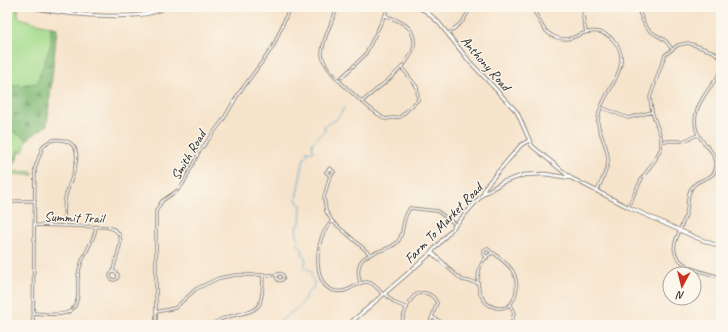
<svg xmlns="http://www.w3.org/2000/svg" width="728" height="332" viewBox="0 0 728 332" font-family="Caveat,sans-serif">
<defs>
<pattern id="forest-firs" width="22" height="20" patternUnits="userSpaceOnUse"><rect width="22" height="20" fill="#84bc78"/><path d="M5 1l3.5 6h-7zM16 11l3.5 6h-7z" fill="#6c9963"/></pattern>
</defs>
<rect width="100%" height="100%" fill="#fbf7ec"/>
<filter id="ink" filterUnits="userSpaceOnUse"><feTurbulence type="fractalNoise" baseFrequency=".025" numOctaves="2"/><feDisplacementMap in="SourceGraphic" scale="8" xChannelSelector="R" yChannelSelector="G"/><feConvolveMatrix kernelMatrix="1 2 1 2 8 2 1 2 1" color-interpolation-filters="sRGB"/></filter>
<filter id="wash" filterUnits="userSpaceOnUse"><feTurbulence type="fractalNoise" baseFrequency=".012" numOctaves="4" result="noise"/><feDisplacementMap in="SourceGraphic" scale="16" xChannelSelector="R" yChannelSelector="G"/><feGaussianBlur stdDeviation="0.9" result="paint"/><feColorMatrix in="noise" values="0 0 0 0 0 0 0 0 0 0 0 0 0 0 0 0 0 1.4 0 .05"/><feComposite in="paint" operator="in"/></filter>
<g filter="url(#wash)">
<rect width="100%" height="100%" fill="#f6e3cb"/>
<path fill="url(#forest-firs)" stroke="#587452" d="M7 7H19L15 20 57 28 47 125 25 141 11 172 7 174Z"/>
<path fill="#a5dc8d" stroke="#68845c" d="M7 7H17L19 18 51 27V44L37 83 7 86Z
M7 128 27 139 23 152 18 150 11 171 33 172V175L7 174Z"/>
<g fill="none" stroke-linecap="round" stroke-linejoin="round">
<path stroke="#53a7cf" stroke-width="1" d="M278 325C284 315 295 312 302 303 307 296 304 294 313 289L314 281 311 277 312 272 304 267 306 259 302 254 303 250 298 244 296 226 300 224 301 205 297 202 296 199 304 158 308 154 306 151 313 152 312 143 325 130 324 126 337 119 344 108"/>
</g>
</g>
<g filter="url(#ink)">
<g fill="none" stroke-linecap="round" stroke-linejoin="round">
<g stroke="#90877b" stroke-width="3.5">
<path id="minor" d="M337 7C333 22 322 38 322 54 322 71 371 110 385 119L400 117 418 100 417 87 402 68
M531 7C540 17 540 31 555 37 571 43 575 34 589 32 608 29 623 45 621 63 618 83 600 99 598 119 597 125 600 131 602 137 613 163 608 166 597 191
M584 7 583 18 586 32
M636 7C642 14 642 24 649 30 658 38 664 36 671 48
M533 10 538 7
M448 34 463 21 471 7
M721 71C714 84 701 96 697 110 687 142 719 146 716 167 715 179 701 178 694 185 686 192 689 205 686 214 683 224 678 233 675 243 669 266 705 273 721 277
M339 80 365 55 389 7
M363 101C378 86 427 58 411 31 407 23 393 19 385 15
M603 108 628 118 652 112
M663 141H683L698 135
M330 176 326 172 330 168 334 172 330 176 324 197 326 211 332 221 370 254
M9 204 16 201H35
M628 207 642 178 655 160 661 148V137L652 112 650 97 665 55 678 45 688 43 714 52 721 59
M332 221C327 227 323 232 321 239 316 254 315 287 335 291 357 295 362 266 383 295
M35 225 106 227C133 231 114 257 113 272
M432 252 448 267
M431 253 462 280 478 283
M494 253C500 259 508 264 512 270 521 283 517 310 498 308 470 305 474 256 494 253Z
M487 258 484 254V250L488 249 492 253
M110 276a4 4 0 1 1 8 0a4 4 0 1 1-8 0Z
M276.5 277a3.5 3.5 0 1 1 7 0a3.5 3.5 0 1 1-7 0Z
M360 282C350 246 389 256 399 240 405 230 401 220 410 208L437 211 455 224
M385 294 395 303 407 308
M510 305 514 313 511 325
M156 312 175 308 196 289 219 278 236 275H277
M33 313C55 314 78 321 78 291 78 283 77 274 80 267 84 252 94 242 96 227
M432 317 447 325
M33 325 35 168 43 146C48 141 54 138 62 140 90 145 70 179 66 195 63 204 65 216 64 226
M156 325V211L162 201 178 190 183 184 199 152 223 120 239 93 273 47 290 7
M212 325C225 312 254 317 260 303 263 294 263 283 263 274
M401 325C404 314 410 290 425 293 431 294 435 298 437 303L429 325"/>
</g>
<g stroke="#90877b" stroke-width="4.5">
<path id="tertiary" d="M32 7C60 14 143 23 166 7
M417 7 427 12 439 23 470 62 517 112 532 146 571 178
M483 194 485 187 521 145 528 141
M348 325 429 255 483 194 503 182 524 175 545 174 571 178 628 207 697 238 721 247"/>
</g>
<use href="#minor" stroke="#fff" stroke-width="1.5"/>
<use href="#tertiary" stroke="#fff" stroke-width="2.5"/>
</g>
</g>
<g text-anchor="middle" stroke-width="3" stroke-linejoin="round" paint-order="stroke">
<g font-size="14" fill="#2b2b2b" stroke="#fbf7ec">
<text transform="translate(486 63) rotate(49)" y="5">Anthony Road</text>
<text transform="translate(188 155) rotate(-59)" y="5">Smith Road</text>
<text transform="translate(74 217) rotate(2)" y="5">Summit Trail</text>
<text transform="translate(443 223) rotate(-46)" y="5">Farm To Market Road</text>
</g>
</g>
<rect width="728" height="332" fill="none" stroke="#fbf7ec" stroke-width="24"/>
<g transform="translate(682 286) rotate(187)"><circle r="19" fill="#fbf7ec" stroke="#a8a59f"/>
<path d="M0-3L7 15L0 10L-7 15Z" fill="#c8321e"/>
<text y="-6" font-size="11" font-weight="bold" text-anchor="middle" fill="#2b2b2b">N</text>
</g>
</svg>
